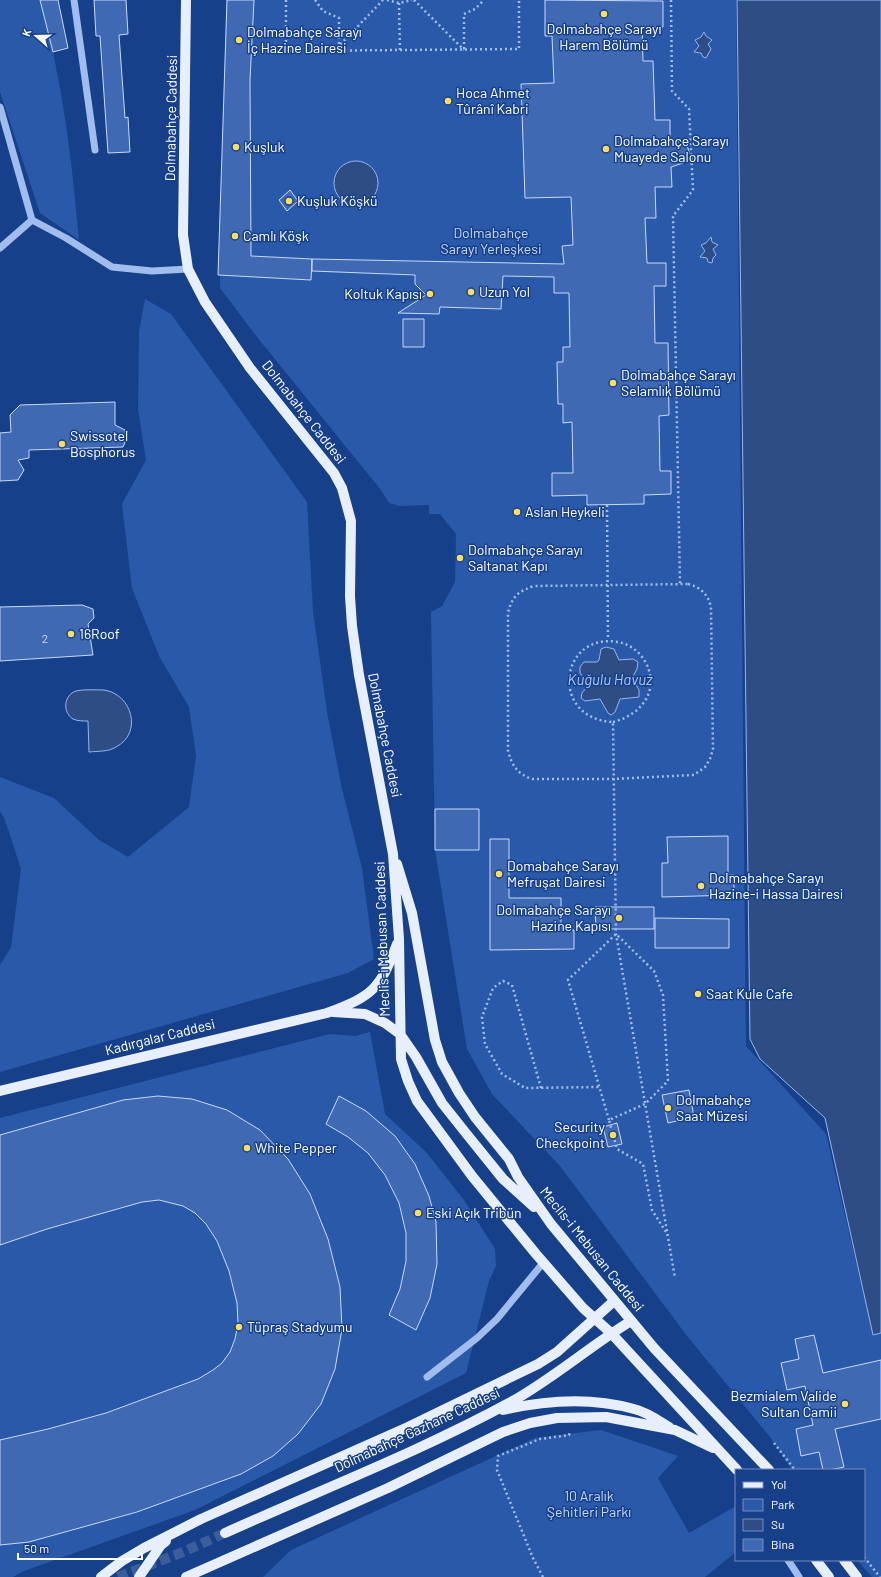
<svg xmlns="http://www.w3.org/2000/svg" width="881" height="1577" viewBox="0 0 881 1577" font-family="Barlow,sans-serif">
<rect width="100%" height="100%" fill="#17408a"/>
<path fill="#2a59a9" d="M0 0H40C62 78 72 159 79 240L40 213 0 92Z
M226 0H736L746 1046 826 1134 873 1335 881 1333V1577H872L857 1560H864V1470H792L770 1437 687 1336 560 1166 492 1094 467 1049 435 850 431 612 442 606 455 582 456 534 440 514H429V505L399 506 389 503 381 490 257 337 220 288Z
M145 299 171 314 307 502 313 611 327 712 342 789 362 868 374 959 348 973 0 1072V965L11 947 21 869 5 820 0 811V777L54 798 99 840 128 857 189 807 196 756 189 707 159 656 132 588 122 504 146 460 138 409 139 331Z
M370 1032 385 1114 426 1152 464 1200 495 1249 496 1266 489 1281 466 1373 195 1510 24 1571 13 1577H0V1118L330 1034 355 1036Z
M601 1430 678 1456 658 1478 689 1533 736 1506V1552L705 1577H263L291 1550 535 1438Z"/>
<path fill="#2e4d84" stroke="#93b7f1" d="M737 0H881V1333L873 1335 825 1118 760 1059 750 1039Z
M704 32 706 36 712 40 708 44 711 49 706 58 703 57 701 53 694 52 699 46 695 40 701 37Z
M334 183a22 22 0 1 1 44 0a22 22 0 1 1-44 0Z
M711 237 712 242 718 245 713 249 716 255 713 258 712 263 708 262 707 258 700 257 705 251 701 245 706 243Z
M606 647 614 649 619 660 633 659 638 662 637 669 632 678 639 690V697L620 699 615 712 611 715 608 713 600 699 585 701 581 698 582 693 589 684 580 673V667L584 662H597L599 660 601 649Z
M104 690C132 694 143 733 116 747 108 752 98 751 89 752L88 721C83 721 77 721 73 719 62 712 64 695 76 691 84 689 96 690 104 690Z"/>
<path fill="#3f6ab3" stroke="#c6dafa" d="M40 0H58L68 48 53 52Z
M94 0H126L128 34 119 35 125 118 128 117 130 152 108 153 100 36H96Z
M227 0H254L250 80 251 256 312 259 311 280 218 275Z
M545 0 663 1V27H642L643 61H653L655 120H670V139L684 143 688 148 689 152 687 159 683 163 671 167 672 187H655L656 218H645L647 263H666V286H654L655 343H668L669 415 659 416 660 471H671V494L644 495V504L587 505V495L552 496V473H573L572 422 563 423V404H558L557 362H563V347H570L569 293H554V277L503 276 501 309 440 307 439 314 398 313 426 295 415 284V275L312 271V259L564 264 562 246 573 245 571 197 525 198 521 84 554 83 552 36H545Z
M290 190 298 201 287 211 279 200Z
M403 319H424V347H403Z
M115 402V425L125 430 126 440 123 447 29 450V458L18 460 24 470 18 480 0 481V433L11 432 10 415 20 405Z
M82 605 93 609 94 618 88 624 93 655 0 661V607Z
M435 809H479V850H435Z
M728 836V875H734V895L662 897V863H668L667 837Z
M490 839H509V898H561V930H574V949L490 950Z
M595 907H654V929H596Z
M655 918 729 919V948H655Z
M689 1090 694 1117 668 1123 662 1095Z
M158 1096 192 1099 227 1110 260 1130 288 1159 310 1194 328 1239 340 1287 342 1329 335 1369 321 1404 298 1434 273 1456 241 1474 137 1512 29 1542 0 1545V1440L48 1429 106 1413 198 1379 213 1370 222 1363 230 1352 235 1339 238 1323 237 1303 229 1271 217 1241 206 1224 195 1213 183 1206 159 1200 142 1202 47 1229 0 1245V1135L123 1100Z
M339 1096 366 1111 395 1136 415 1164 429 1196 436 1222 437 1264 430 1298 416 1330 389 1315 400 1289 406 1261V1233L399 1203 385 1175 368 1153 348 1137 326 1124Z
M617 1123 622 1144 608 1147 603 1127Z
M814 1335 823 1373 881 1360V1419L835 1429 844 1467 830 1470H823L819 1452 801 1456 796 1429 813 1425 805 1386 787 1390 781 1363 799 1359 795 1339Z"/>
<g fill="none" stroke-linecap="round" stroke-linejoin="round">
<path stroke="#3a5d9c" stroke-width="10" stroke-dasharray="10 5" stroke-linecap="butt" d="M118 1577 183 1552 225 1533"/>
<path stroke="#a0bdee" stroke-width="2.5" stroke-dasharray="2 3" stroke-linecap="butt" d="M286 0V51L519 49V0
M315 0 323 11 339 18V45
M387 0 399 3 412 0
M414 0 464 50
M671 0 672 91 689 109 693 190 673 216 680 584
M399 3 400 50
M464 49V14L475 9 484 0
M332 50 339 46 383 0
M607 505 608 640
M688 584C700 587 708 594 711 607L713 749 710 759 705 767 694 775 613 779H532C517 774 512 765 508 751V613C512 596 519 591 534 586Z
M613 722C641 715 660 691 646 663 640 652 630 644 618 642 559 632 549 719 613 722L616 934 675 1278
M541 1088 512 985 503 981 493 988 482 1017 485 1044 502 1074 525 1088 600 1087
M609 1120 568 980 616 934 654 971 663 995 668 1081 645 1104 609 1120 617 1149 643 1164 652 1210 666 1232
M774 1443 795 1470
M864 1557 880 1577
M543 1577 533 1558 497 1470 498 1456 540 1439 569 1435 570 1431"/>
<path stroke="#a0bdee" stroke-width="7" d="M74 0 95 150
M0 107 32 220
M32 220 66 238 112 267 152 271 188 269
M0 248 32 220
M427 1377 477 1338 497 1319 543 1263
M788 1560 799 1577"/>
<path stroke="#e7efff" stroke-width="10" d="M186 0 183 235 188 269 205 302 250 368 334 473 342 488 351 521 350 596 352 626 359 675 393 854 399 939 401 1059 408 1081 417 1101 472 1176 536 1254 583 1308 611 1333 737 1470
M397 864 412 913 435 1040 442 1062 459 1093 475 1117 509 1159 518 1177 551 1224 654 1348 769 1470
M333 1012 365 1014 385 1023 400 1034 416 1057 442 1103 465 1132 503 1179 534 1207
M0 1091 327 1013C373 996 380 989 397 944
M503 1410C546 1400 591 1397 634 1409 647 1412 658 1420 669 1427
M225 1533C320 1490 419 1452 511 1402 554 1378 590 1346 631 1321
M816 1560 829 1577
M844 1560 857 1577
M101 1577 122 1561 144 1548 201 1519 408 1427 538 1364 557 1352 614 1301
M139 1577 161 1545 166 1541
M186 1577 388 1488 503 1432 530 1423 557 1418 606 1417 675 1430 713 1448"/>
</g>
<g fill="#ffdd5d" stroke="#17408a" stroke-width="1.5">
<circle cx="604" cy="14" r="4"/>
<circle cx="239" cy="40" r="4"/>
<circle cx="448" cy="101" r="4"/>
<circle cx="236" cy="147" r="4"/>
<circle cx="606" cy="149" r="4"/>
<circle cx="289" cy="201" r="4"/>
<circle cx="235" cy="236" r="4"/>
<circle cx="471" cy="292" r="4"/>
<circle cx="430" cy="294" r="4"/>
<circle cx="613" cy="383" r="4"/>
<circle cx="62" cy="444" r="4"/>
<circle cx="517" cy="512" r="4"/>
<circle cx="460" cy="558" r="4"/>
<circle cx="71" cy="634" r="4"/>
<circle cx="499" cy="874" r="4"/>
<circle cx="701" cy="886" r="4"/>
<circle cx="619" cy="918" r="4"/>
<circle cx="698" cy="994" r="4"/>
<circle cx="668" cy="1108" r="4"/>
<circle cx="613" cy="1135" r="4"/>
<circle cx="247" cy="1148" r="4"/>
<circle cx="418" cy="1213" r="4"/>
<circle cx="239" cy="1327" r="4"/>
<circle cx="845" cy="1404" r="4"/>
</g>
<g text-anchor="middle" stroke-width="3" stroke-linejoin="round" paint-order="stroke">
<g font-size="12" fill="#cfdaec">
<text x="45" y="643">2</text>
</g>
<g font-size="14" fill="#fff" stroke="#17408a" text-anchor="start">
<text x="604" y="34" text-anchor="middle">Dolmabahçe Sarayı<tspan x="604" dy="16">Harem Bölümü</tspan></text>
<text x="247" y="37">Dolmabahçe Sarayı<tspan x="247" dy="16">İç Hazine Dairesi</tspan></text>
<text x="456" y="98">Hoca Ahmet<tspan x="456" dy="16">Tûrânî Kabri</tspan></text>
<text x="614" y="146">Dolmabahçe Sarayı<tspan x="614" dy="16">Muayede Salonu</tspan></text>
<text x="244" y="152">Kuşluk</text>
<text x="297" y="206">Kuşluk Köşkü</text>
<text x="243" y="241">Camlı Köşk</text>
<text x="479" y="297">Uzun Yol</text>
<text x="422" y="299" text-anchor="end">Koltuk Kapısı</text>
<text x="621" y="380">Dolmabahçe Sarayı<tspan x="621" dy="16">Selamlık Bölümü</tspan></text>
<text x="70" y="441">Swissotel<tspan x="70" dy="16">Bosphorus</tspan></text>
<text x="525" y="517">Aslan Heykeli</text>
<text x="468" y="555">Dolmabahçe Sarayı<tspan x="468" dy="16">Saltanat Kapı</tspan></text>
<text x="79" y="639">16Roof</text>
<text x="507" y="871">Domabahçe Sarayı<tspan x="507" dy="16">Mefruşat Dairesi</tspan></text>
<text x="709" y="883">Dolmabahçe Sarayı<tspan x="709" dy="16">Hazine-i Hassa Dairesi</tspan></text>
<text x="611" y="915" text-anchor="end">Dolmabahçe Sarayı<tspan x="611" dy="16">Hazine Kapısı</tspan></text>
<text x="706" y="999">Saat Kule Cafe</text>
<text x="676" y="1105">Dolmabahçe<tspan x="676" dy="16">Saat Müzesi</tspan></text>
<text x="605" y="1132" text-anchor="end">Security<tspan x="605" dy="16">Checkpoint</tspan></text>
<text x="255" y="1153">White Pepper</text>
<text x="426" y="1218">Eski Açık Tribün</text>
<text x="247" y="1332">Tüpraş Stadyumu</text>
<text x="837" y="1401" text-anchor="end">Bezmialem Valide<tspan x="837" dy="16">Sultan Camii</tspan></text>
</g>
<g font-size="14" fill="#fff" stroke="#17408a">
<text transform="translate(171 118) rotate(-89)" y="5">Dolmabahçe Caddesi</text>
<text transform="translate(304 412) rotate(52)" y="5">Dolmabahçe Caddesi</text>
<text transform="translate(385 735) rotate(79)" y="5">Dolmabahçe Caddesi</text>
<text transform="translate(382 939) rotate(-92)" y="5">Meclis-i Mebusan Caddesi</text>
<text transform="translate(160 1037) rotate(-14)" y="5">Kadırgalar Caddesi</text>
<text transform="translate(592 1249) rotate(51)" y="5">Meclis-i Mebusan Caddesi</text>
<text transform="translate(417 1430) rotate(-25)" y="5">Dolmabahçe Gazhane Caddesi</text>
</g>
<g font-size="14" fill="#c6dafa" stroke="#17408a">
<text x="491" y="238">Dolmabahçe<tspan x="491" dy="16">Sarayı Yerleşkesi</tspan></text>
<text x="589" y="1501">10 Aralık<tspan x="589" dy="16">Şehitleri Parkı</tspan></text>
</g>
<g font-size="15" font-style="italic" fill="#acc8f6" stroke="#17408a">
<text x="610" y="685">Kuğulu Havuz</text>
</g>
</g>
<rect x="735" y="1469" width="130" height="92" fill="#17408a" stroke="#748cb9"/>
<rect x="743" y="1482" width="20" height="6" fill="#e7efff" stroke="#748cb9"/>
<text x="771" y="1489" font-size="12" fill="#ffffff">Yol</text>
<rect x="743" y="1499" width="20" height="12" fill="#2a59a9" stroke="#748cb9"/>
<text x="771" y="1509" font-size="12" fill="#ffffff">Park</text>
<rect x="743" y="1519" width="20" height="12" fill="#2e4d84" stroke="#748cb9"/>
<text x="771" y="1529" font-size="12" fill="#ffffff">Su</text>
<rect x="743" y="1539" width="20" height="12" fill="#3f6ab3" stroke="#748cb9"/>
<text x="771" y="1549" font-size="12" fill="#ffffff">Bina</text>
<g transform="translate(36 36) rotate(290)" stroke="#17408a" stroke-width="3" paint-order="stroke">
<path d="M0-3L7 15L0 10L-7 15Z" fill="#ffffff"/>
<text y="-6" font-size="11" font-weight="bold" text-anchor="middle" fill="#ffffff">K</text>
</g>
<path d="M18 1553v6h124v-6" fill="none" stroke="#ffffff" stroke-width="2"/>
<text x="24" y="1553" font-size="12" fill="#ffffff" stroke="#17408a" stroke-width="3" paint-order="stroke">50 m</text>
</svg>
